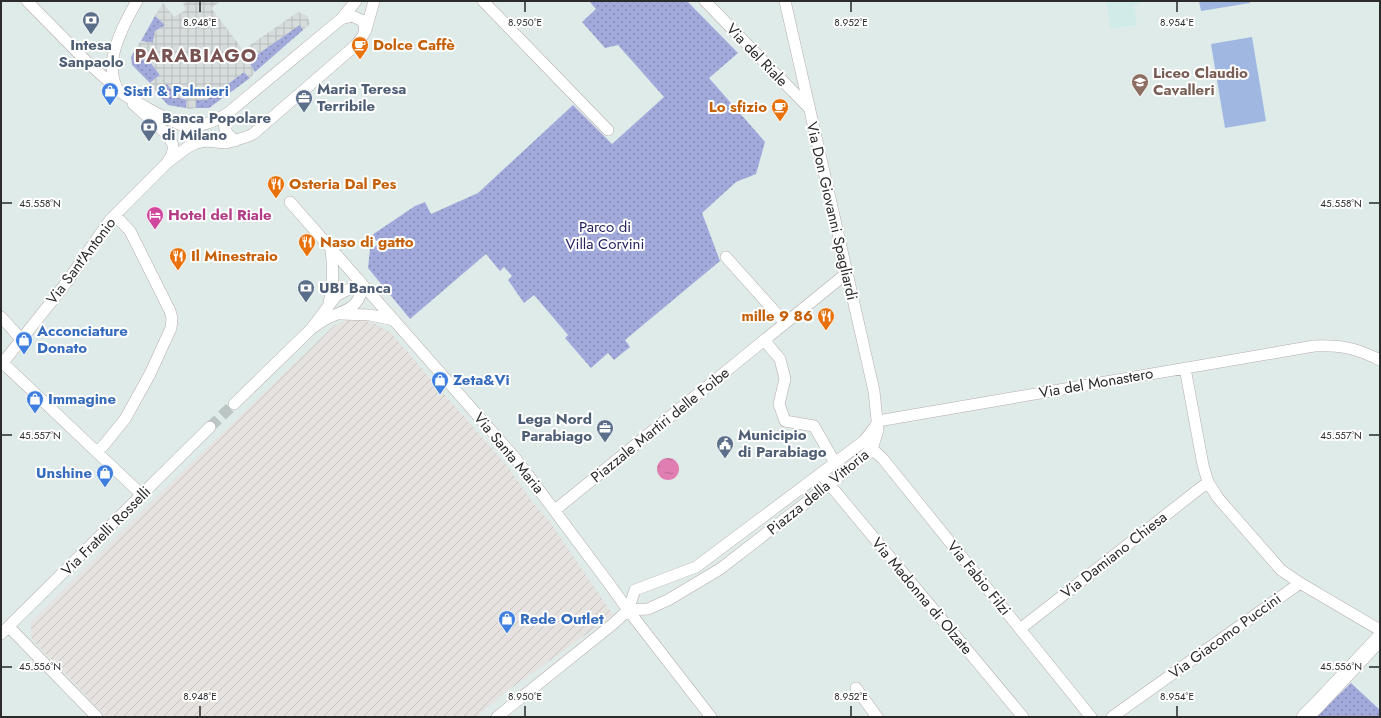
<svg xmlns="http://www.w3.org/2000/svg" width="1381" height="718" viewBox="0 0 1381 718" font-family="Jost,sans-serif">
<defs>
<pattern id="industrial-furrows" width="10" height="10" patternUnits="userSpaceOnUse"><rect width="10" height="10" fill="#e5e2df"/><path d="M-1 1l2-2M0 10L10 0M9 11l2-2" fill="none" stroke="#c5c2c0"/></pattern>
<pattern id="grass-dots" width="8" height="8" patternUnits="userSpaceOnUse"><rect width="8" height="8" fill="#a2a9db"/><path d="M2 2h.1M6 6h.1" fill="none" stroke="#848ab2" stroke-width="1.8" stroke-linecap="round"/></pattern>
<pattern id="plaza-grid" width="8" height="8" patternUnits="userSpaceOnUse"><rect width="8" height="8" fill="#d5dcdb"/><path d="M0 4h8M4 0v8" fill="none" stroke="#b7bdbc"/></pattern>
<pattern id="water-ripples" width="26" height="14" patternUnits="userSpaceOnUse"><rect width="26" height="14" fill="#e17eb1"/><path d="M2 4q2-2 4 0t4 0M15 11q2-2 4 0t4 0" fill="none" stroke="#b76790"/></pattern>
</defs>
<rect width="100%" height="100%" fill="#dfebe9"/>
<path fill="url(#industrial-furrows)" d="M353 318 373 323 390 332 431 379 509 468 533 503 550 522 613 615 503 694 477 717H107L31 638V622L158 495 335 325Z"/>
<path fill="#d0ebe8" d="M1106 1H1138L1139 4 1134 5 1137 25 1111 29Z"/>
<path fill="url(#grass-dots)" d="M589 1H687L738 53 709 78 765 142 756 174 736 182 702 213 720 261 625 340 630 347 614 360 608 353 591 368 565 338 568 335 534 295 524 303 508 280 512 276 504 267 500 271 486 254 410 319 368 268 370 249 379 244 372 235 415 206 425 202 431 214 478 193 573 105 612 144 664 97 618 45 605 48 582 22 596 9Z
M155 16 166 25 155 31 153 43 141 41Z
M300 24 303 30 255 72 248 61Z
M136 48 149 54 148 59 160 75 150 83 132 65 131 57Z
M244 72 250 78 209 108H196V100H206Z
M167 83 177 97 187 100 186 108 168 105 155 91Z
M1351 683 1380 710V717H1316Z"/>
<path fill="#9fb7e1" d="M1199 1H1250V3L1201 11Z
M1252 37 1266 121 1225 128 1211 44Z"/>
<path fill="url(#plaza-grid)" d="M189 1H221L211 8 243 50 298 12 307 16 310 24 303 30 300 25 248 61 255 72 250 78 244 72 206 100H196V108L189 109 186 108 187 100 177 97 167 84 155 91 150 83 160 75 148 59 149 54 136 48 141 41 153 43 155 31 165 25 155 16 163 3 174 17 186 10 183 4Z"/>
<path fill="url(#water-ripples)" d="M657 469a11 11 0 1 1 22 0a11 11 0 1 1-22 0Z"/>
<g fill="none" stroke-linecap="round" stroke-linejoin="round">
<path stroke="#bbc5c3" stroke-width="11" stroke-dasharray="11 5.5" stroke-linecap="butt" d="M210 427 234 404"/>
<g stroke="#b6acab" stroke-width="12">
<path id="street" d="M27 1 85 60 116 88
M483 1 608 130
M705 1 809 108
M341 19 356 1
M366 30 374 1
M133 104C142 112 172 135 173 146 174 151 171 157 168 161
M228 113C222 127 223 130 235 141
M290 202 516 459 610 585 628 610 711 717
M726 257 785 323
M329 303C334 285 333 267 331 248
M341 314 370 315 394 320
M1 317 21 339
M764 340 780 359 785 379 779 404 785 421 814 426 835 463
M3 363 142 495
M1 365 67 282 110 220 168 162 188 147 196 143 206 141 226 143 246 137 253 134 356 45C363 36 367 33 363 21L352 16 341 19 228 113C214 122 200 128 182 125 175 124 122 95 118 90 116 87 113 79 113 75 108 53 126 20 137 1
M1185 368 1203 465 1208 482 1218 498 1281 570 1300 583 1380 630
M234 404 311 329 336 296 347 290 356 286H364C356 309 351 308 330 317 323 320 317 325 311 329
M878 421 1314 346C1341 345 1356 348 1380 360
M867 444 883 459 1091 717
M97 452 104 445 125 419 150 374 171 328 172 318 170 311 130 231 115 215
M825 479 1023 717
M555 510 847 273
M628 610 648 609 668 600 720 569 830 484 872 449 878 430 874 391 785 1
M9 627 97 717
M1020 629 1208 482
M1 634 210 427
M856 688 877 717
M497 717 613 624 628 610 635 590 696 567 864 441 874 428 877 423
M1112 717 1300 583"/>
</g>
<g stroke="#b6acab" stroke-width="17">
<path id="secondary" d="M1305 717 1317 705 1380 638"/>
</g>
<use href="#street" stroke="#fff" stroke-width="11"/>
<use href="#secondary" stroke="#fff" stroke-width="16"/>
</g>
<path fill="none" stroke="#2b2b2b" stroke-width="1.5" d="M200 2V12M525 2V12M851 2V12M1177 2V12M2 203H12M1369 203H1379M2 435H12M1369 435H1379M2 667H12M1369 667H1379M200 706V716M525 706V716M851 706V716M1177 706V716"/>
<defs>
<g id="bank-pin" transform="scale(0.9)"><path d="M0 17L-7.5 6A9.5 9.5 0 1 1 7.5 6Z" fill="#5c6f8a" stroke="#fff"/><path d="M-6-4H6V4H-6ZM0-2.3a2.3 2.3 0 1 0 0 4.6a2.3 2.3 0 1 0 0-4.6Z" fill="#fff"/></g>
<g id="cafe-pin" transform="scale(0.9)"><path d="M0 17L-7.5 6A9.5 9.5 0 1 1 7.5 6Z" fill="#e8710a" stroke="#fff"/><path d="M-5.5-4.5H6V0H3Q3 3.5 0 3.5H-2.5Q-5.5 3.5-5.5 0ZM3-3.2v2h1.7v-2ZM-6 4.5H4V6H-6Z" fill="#fff"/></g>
<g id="school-pin" transform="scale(0.9)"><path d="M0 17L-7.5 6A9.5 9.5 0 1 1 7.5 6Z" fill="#8d6e63" stroke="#fff"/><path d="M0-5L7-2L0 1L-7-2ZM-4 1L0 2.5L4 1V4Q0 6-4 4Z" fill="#fff"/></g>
<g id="shop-pin" transform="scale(0.9)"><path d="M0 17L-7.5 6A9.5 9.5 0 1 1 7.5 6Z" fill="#3f7fe0" stroke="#fff"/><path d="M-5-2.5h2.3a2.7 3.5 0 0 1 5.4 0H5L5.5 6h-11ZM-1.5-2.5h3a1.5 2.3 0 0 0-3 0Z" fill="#fff"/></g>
<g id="office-pin" transform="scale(0.9)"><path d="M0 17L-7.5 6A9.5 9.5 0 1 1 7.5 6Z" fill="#5c6f8a" stroke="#fff"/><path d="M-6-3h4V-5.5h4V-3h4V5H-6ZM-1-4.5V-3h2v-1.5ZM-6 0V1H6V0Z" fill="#fff"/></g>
<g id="restaurant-pin" transform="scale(0.9)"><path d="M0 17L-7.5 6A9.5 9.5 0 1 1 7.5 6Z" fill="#e8710a" stroke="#fff"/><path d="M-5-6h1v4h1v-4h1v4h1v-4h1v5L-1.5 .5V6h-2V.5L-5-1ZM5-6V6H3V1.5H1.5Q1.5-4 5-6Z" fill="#fff"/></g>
<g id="hotel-pin" transform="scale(0.9)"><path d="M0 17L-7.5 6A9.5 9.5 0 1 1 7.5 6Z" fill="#d1479c" stroke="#fff"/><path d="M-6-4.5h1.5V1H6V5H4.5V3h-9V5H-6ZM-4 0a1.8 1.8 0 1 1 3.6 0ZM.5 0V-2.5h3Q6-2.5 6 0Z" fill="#fff"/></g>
<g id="civic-pin" transform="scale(0.9)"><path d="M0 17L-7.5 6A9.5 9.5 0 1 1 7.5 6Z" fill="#5c6f8a" stroke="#fff"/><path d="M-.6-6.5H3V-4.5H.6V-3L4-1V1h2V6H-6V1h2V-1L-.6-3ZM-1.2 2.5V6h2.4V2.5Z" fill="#fff"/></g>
</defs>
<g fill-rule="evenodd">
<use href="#bank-pin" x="91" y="20"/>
<use href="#cafe-pin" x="360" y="45"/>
<use href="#school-pin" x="1140" y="82"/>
<use href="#shop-pin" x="110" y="91"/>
<use href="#office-pin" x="304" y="98"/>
<use href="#cafe-pin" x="780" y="107"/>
<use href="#bank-pin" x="149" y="127"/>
<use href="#restaurant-pin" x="276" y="184"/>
<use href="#hotel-pin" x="155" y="215"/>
<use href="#restaurant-pin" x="307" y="242"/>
<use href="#restaurant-pin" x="178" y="256"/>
<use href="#bank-pin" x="306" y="288"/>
<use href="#restaurant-pin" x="826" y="316"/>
<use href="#shop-pin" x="24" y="340"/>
<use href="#shop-pin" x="440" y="380"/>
<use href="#shop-pin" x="35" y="399"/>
<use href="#office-pin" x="605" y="428"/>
<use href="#civic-pin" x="725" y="444"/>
<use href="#shop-pin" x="105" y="473"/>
<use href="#shop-pin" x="507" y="619"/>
</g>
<g text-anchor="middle" stroke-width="4" stroke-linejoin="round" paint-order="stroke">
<g font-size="15" font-weight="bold" fill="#4e5e75" stroke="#fff" text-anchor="start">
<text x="91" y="50" text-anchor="middle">Intesa<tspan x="91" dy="17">Sanpaolo</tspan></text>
<text x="317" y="94">Maria Teresa<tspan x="317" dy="17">Terribile</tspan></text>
<text x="162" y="123">Banca Popolare<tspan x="162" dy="17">di Milano</tspan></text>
<text x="319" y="293">UBI Banca</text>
<text x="592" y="424" text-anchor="end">Lega Nord<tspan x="592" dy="17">Parabiago</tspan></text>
<text x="738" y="440">Municipio<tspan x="738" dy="17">di Parabiago</tspan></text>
</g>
<g font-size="15" font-weight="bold" fill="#c56008" stroke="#fff" text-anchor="start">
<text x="373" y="50">Dolce Caffè</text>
<text x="767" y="112" text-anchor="end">Lo sfizio</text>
<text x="289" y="189">Osteria Dal Pes</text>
<text x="320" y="247">Naso di gatto</text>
<text x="191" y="261">Il Minestraio</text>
<text x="813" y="321" text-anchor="end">mille 9 86</text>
</g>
<g font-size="15" fill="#2b2b2b" stroke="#fff">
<text transform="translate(757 55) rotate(46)" y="5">Via del Riale</text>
<text transform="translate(832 211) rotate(77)" y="5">Via Don Giovanni Spagliardi</text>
<text transform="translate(81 261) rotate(-53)" y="5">Via Sant'Antonio</text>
<text transform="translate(1096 383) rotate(-10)" y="5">Via del Monastero</text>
<text transform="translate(660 425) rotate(-39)" y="5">Piazzale Martiri delle Foibe</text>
<text transform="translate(509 453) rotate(50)" y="5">Via Santa Maria</text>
<text transform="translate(818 492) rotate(-39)" y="5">Piazza della Vittoria</text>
<text transform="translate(106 531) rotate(-45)" y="5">Via Fratelli Rosselli</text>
<text transform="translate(1114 555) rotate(-38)" y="5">Via Damiano Chiesa</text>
<text transform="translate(979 578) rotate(51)" y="5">Via Fabio Filzi</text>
<text transform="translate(922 596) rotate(50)" y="5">Via Madonna di Olzate</text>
<text transform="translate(1225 636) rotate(-36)" y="5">Via Giacomo Puccini</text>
</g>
<g font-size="15" font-weight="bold" fill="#785e54" stroke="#fff" text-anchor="start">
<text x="1153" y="78">Liceo Claudio<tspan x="1153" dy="17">Cavalleri</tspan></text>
</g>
<g font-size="15" font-weight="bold" fill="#366cbe" stroke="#fff" text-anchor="start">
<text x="123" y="96">Sisti &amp; Palmieri</text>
<text x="37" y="336">Acconciature<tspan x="37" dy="17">Donato</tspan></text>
<text x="453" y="385">Zeta&amp;Vi</text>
<text x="48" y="404">Immagine</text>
<text x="92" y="478" text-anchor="end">Unshine</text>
<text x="520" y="624">Rede Outlet</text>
</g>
<g font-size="15" font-weight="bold" fill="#b23c85" stroke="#fff" text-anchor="start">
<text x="168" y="220">Hotel del Riale</text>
</g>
<g font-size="15" fill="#232360" stroke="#fff">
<text x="605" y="232">Parco di<tspan x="605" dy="17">Villa Corvini</tspan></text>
</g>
<g font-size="19" font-weight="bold" letter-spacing="1" fill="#775250" stroke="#fff">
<text x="196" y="62">PARABIAGO</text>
</g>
</g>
<g font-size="10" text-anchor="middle" fill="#2b2b2b" stroke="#fff" stroke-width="4" stroke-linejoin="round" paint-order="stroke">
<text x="200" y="26">8.948°E</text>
<text x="525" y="26">8.950°E</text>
<text x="851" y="26">8.952°E</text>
<text x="1177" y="26">8.954°E</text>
<text x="40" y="207">45.558°N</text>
<text x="1341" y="207">45.558°N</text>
<text x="40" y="439">45.557°N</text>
<text x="1341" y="439">45.557°N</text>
<text x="40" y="670">45.556°N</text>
<text x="1341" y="670">45.556°N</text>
<text x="200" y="700">8.948°E</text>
<text x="525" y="700">8.950°E</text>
<text x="851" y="700">8.952°E</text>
<text x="1177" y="700">8.954°E</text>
</g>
<rect width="1381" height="718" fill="none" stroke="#2b2b2b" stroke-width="4"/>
</svg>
